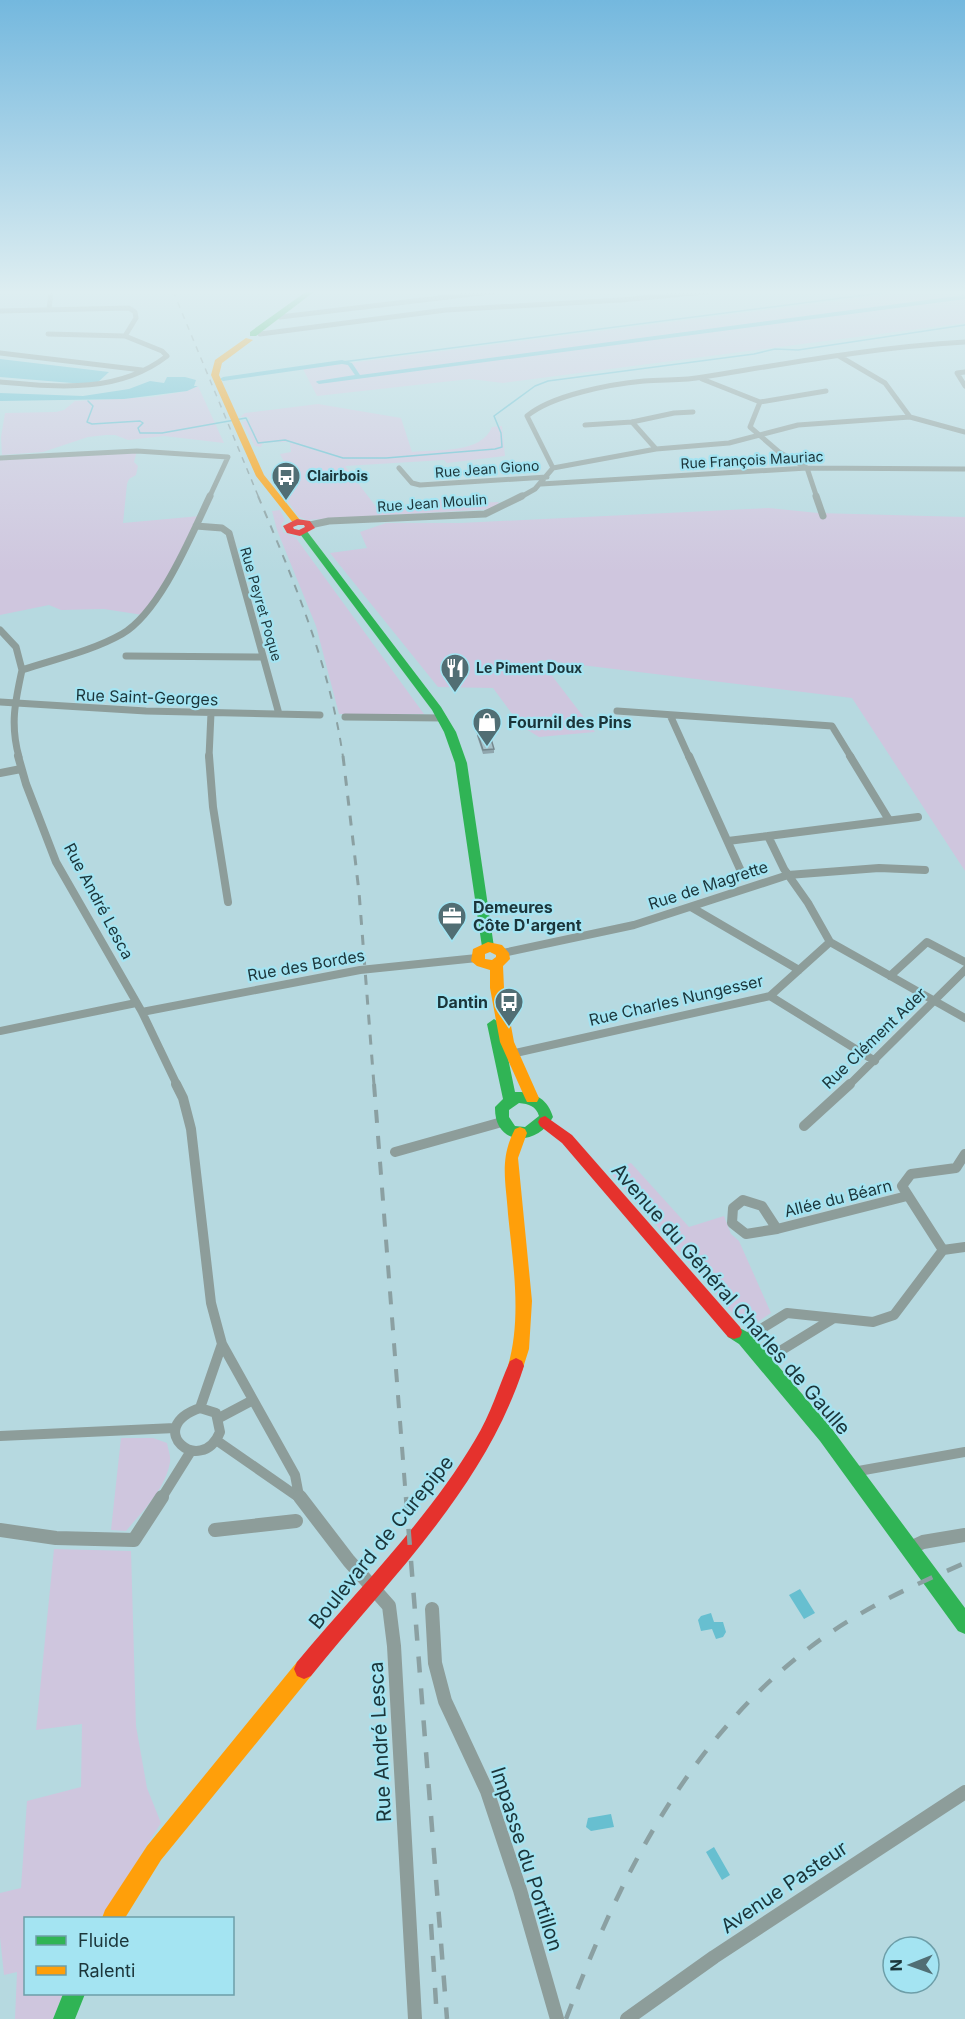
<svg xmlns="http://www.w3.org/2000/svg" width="965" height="2019" viewBox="0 0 965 2019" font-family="Inter,sans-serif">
<rect width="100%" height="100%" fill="#b6d9e0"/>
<path fill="#cfc6de" d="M915 291H965V323L503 383 470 379 317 396 303 369Z
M198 386 224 443 164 436 128 440 115 435H106L88 437 43 452 2 455 1 437 5 413 56 412 64 410 75 401 152 397 187 391Z
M318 404 401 418 412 452C438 449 481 454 492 427L502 426 505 456 447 463 444 460 345 466 377 508 423 507 422 501 469 497 474 503 499 502 493 509 306 520 298 516 269 474 289 471 280 454 291 452 290 442H263L261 447 255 446 242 422 250 420 248 417H240L245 413Z
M137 451 134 462 138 466 136 475 129 479 127 484 123 523 200 516 155 603 143 615 104 609 61 610 49 605 0 615V458Z
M769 508 818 513 965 517V871L852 698 540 660 595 732 539 737 521 726 493 688 438 687 330 553 367 548 360 532 386 523H461Z
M280 510 285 520 281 525 283 532 296 538 424 714H339L316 626 277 530 272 511Z
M631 1163 689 1227 724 1216 731 1234 739 1241 771 1313 756 1323 746 1324 737 1318 608 1170Z
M121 1438H153L167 1443C168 1449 171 1456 170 1462 166 1488 142 1512 126 1531L111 1530Z
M54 1549 131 1551 136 1726 147 1788 161 1823 101 1918H26V1994H63L53 2019H15L17 1972 4 1975 0 1937V1893L21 1888 27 1801 81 1787 82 1724 36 1730Z"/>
<path fill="#67bfd0" d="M0 359 109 372 97 383 84 384 0 377Z
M167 377H185L196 380 194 386H198L187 391 124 399 0 401V393L83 396 129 389 150 381 164 383Z
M800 1589 815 1613 804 1619 789 1595Z
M711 1613 714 1622H723L726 1632 723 1637 716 1639 712 1629 701 1631 698 1620 701 1616Z
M611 1814 614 1827 591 1831 586 1827 588 1818Z
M714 1847 730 1875 722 1880 706 1852Z"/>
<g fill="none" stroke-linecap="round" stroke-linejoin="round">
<path stroke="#67bfd0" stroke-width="1.5" d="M342 362 896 291
M88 401 93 406 87 422 92 424 140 421 143 423 138 428 140 433H162L246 418 258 443 285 440 343 458H386L495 449 502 447 501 433 494 416 535 386 548 381 754 354 775 349 798 350 965 325"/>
<path fill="#67bfd0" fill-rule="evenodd" d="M965 295V299L319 384 316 382 317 381 355 375 348 365 342 364 223 381 220 379 223 377 342 360 352 363 360 375Z"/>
<path stroke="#8d9d9a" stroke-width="5" d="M49 310 51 291
M0 311 129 308 135 312 136 318 125 336 162 351 167 356C118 394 57 387 0 382
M280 317 498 291
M48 334 125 336
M260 334 446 310 621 300 715 291
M0 353 142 370
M839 356 885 383 910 417
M965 372 957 373 965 386
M702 379 760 402 750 427 779 452 807 468 817 498
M760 402 826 391
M632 422 656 449
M585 425 632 422 674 413 693 412
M0 458 137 451 228 457 209 498
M399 468 412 483 420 485 547 477
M553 468 527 416C552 395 611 384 644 381 663 379 683 381 703 377 790 363 876 347 965 342
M541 484 807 468 965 469
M519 498 535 489 553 468 656 449 729 443 798 425 910 417 965 432"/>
<path stroke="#8d9d9a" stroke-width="7" d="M816 496 823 516
M310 525 329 521 485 514 522 496
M196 526 222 528 229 533 279 714
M0 630 16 647 22 670
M126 656 263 657
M0 702 146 711 320 715
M617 711 832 726 851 757
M670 715 689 757
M345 717 443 718
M19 757C10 725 15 702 22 670 55 659 92 651 122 634 160 612 191 536 210 496
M209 757 211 713"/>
<path stroke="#8d9d9a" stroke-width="8" d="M18 756 26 784 56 862 142 1012 177 1085
M209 756 213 807 228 902
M689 756 740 869
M850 756 889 820
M0 773 21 769
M768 836 918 817
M728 841 768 836 784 869 808 903 830 942 965 1018
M691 907 799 970
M503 953 634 925 788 875 879 868 925 870
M890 976 927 942 965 962
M770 996 875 1061
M142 1012 360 970 477 958
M0 1031 136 1003
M511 1054 770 996 830 942
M849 1085 965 970"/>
<path stroke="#8d9d9a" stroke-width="10" d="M176 1084 183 1098 191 1129 211 1303 222 1344 200 1408
M804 1126 850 1084
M395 1152 502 1122
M743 1200 762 1206 777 1229 746 1234 732 1223 733 1208Z
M777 1229 907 1196
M943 1250 902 1186 911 1174 956 1168 965 1154
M745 1339 787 1313 873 1322 894 1315 943 1250 965 1247
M222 1344 295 1475 299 1496
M764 1361 834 1318
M200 1408 216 1413 220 1432C201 1478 142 1428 200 1408Z
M219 1418 253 1400
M0 1436 175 1428
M216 1440 301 1499
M853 1472 965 1452
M161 1499 191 1451"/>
<path stroke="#8d9d9a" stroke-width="14" d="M300 1497 349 1561 389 1606 394 1646 415 2019
M0 1530 56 1538 134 1540 162 1497
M215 1530 296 1521
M910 1548 923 1542 965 1535
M432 1609 435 1663 445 1701 487 1791 520 1890 557 2019
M627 2019 714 1957 965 1792"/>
<path fill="#30b455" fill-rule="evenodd" d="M307 291H315L256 336H250V332Z
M300 530H306L441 707 456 732 467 763 494 947 493 950H483L482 947 455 763 444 732 432 710 300 534Z
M494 1019 501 1024 515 1092C534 1091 548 1099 553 1117 537 1147 494 1147 495 1107L503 1099 487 1024ZM519 1103C529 1104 536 1106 539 1116L525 1127 515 1126 509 1117V1110Z
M734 1325 751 1334 832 1429 965 1608V1634L958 1631 820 1441 739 1344 728 1337 726 1332 728 1327Z
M63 1994H85L75 2019H53Z"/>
<path fill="#ff9f0a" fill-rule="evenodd" d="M246 338 253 340 222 363 219 375 264 475 300 520V524H294L256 476 211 375 215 360Z
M488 942 502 945 509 953 510 959 503 966 504 988 514 1042 539 1098 537 1102H527L525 1098 500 1042 490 988V970L477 966 471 961 473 949ZM490 952 496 955V957L492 960 485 959V954Z
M520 1127 525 1129 527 1133 518 1158 532 1301 529 1349 522 1371 516 1374 510 1371 508 1366C522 1317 513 1264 508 1214 506 1182 499 1159 515 1129Z
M304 1659 311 1662 314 1669 311 1676 161 1860 125 1918H102L105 1910 147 1846 297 1662Z"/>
<path fill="#e5322d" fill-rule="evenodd" d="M297 519 310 521 315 528 300 536 287 533 283 526ZM298 525H304L305 527 299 530 294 529 293 527Z
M545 1116 572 1135 740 1327 742 1332 740 1337 734 1339 728 1337 562 1143 540 1126 538 1122 540 1118Z
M516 1358 522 1361 524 1366C485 1488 390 1578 311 1676L304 1679 297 1676 294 1669 297 1662C356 1591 428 1520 475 1440 491 1414 498 1388 510 1361Z"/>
<path stroke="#8ba0a2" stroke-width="1.5" stroke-dasharray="6 6" stroke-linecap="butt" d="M173 291 259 498"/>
<path stroke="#8ba0a2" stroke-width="2" stroke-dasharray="8 8" stroke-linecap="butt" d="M258 496C294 581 330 666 343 757"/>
<path stroke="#8ba0a2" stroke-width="3" stroke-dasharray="10 10" stroke-linecap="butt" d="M343 756 359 892 374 1085"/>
<path stroke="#8ba0a2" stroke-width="4" stroke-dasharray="13 13" stroke-linecap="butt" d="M374 1084 406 1499"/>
<path stroke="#8ba0a2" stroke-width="4.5" stroke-dasharray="16 16" stroke-linecap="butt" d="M406 1497 447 2019
M431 1924 437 2019
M566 2019C622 1871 692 1731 824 1637 868 1606 916 1584 965 1563"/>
</g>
<path fill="#90a6ad" d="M477 732 494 749V753L483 754 477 736Z"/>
<path fill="#a7c1c9" stroke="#75878d" stroke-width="1.5" d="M477 732H489L494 749 483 750Z"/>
<linearGradient id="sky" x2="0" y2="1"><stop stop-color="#74b8de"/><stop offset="0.51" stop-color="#deeef1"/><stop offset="1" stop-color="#deeef1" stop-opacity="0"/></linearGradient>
<rect width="965" height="573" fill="url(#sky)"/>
<defs>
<g id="bus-pin" transform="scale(1.5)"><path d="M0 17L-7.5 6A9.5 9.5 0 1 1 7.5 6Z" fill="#516e74" stroke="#a4e4f2"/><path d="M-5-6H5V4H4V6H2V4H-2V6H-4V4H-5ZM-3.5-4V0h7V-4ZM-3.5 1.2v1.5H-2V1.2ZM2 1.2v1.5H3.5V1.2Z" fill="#fff"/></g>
<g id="restaurant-pin" transform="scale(1.5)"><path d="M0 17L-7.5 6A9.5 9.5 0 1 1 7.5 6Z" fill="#516e74" stroke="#a4e4f2"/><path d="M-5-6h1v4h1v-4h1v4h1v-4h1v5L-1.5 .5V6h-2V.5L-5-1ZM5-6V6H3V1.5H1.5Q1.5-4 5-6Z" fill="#fff"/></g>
<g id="shop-pin" transform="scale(1.5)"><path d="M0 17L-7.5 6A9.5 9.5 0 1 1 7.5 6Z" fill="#516e74" stroke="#a4e4f2"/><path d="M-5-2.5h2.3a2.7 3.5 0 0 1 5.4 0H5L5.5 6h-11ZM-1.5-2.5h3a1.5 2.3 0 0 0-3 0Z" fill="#fff"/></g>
<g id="office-pin" transform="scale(1.5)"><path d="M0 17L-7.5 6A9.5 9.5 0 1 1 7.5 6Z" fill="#516e74" stroke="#a4e4f2"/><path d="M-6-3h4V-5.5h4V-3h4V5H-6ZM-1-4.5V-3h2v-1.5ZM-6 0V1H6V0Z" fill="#fff"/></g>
</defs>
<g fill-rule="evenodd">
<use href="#bus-pin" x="286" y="476"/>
<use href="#restaurant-pin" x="455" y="668"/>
<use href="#shop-pin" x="487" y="722"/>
<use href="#office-pin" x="452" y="916"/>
<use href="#bus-pin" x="509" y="1002"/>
</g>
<g text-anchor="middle" stroke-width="4.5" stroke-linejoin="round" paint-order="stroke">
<g font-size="14" fill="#1b353a" stroke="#a4e4f2">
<text transform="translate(752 460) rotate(-3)" y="5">Rue François Mauriac</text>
<text transform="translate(487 469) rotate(-4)" y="5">Rue Jean Giono</text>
<text transform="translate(432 503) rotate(-4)" y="5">Rue Jean Moulin</text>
<text transform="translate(261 604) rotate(74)" y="5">Rue Peyret Poque</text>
</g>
<g font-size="14" font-weight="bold" fill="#1b353a" stroke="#a4e4f2" text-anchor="start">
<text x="307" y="481">Clairbois</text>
<text x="476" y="673">Le Piment Doux</text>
</g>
<g font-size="16" fill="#1b353a" stroke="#a4e4f2">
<text transform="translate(147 697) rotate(2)" y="6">Rue Saint-Georges</text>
<text transform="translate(708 885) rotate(-18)" y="6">Rue de Magrette</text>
<text transform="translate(99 901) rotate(62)" y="6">Rue André Lesca</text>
<text transform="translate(306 965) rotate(-10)" y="6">Rue des Bordes</text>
<text transform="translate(676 1000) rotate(-13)" y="6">Rue Charles Nungesser</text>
<text transform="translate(874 1038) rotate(-44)" y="6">Rue Clément Ader</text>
<text transform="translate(838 1198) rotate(-14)" y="6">Allée du Béarn</text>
</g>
<g font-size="16" font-weight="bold" fill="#1b353a" stroke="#a4e4f2" text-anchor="start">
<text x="508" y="728">Fournil des Pins</text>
<text x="473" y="913">Demeures<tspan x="473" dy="18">Côte D'argent</tspan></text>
<text x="488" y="1008" text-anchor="end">Dantin</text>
</g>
<g font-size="20" fill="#1b353a" stroke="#a4e4f2">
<text transform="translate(731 1299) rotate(49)" y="7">Avenue du Général Charles de Gaulle</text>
<text transform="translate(381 1542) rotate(-51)" y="7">Boulevard de Curepipe</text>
<text transform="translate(380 1742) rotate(-93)" y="7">Rue André Lesca</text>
<text transform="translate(527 1859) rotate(72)" y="7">Impasse du Portillon</text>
<text transform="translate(784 1887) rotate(-34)" y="7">Avenue Pasteur</text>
</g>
</g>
<rect x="24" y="1917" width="210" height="78" fill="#a4e4f2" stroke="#6d9ea8" stroke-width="1.5"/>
<rect x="36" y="1936" width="30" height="9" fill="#30b455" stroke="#6d9ea8" stroke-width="1.5"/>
<text x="78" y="1947" font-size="18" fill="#1b353a">Fluide</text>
<rect x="36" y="1966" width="30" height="9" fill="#ff9f0a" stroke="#6d9ea8" stroke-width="1.5"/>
<text x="78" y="1977" font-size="18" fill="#1b353a">Ralenti</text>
<g transform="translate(911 1965) rotate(269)"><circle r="28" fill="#a4e4f2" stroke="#6d9ea8" stroke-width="1.5"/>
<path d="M0-4.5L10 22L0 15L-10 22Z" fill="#516e74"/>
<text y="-9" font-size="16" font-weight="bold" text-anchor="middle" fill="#1b353a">N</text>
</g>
</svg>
